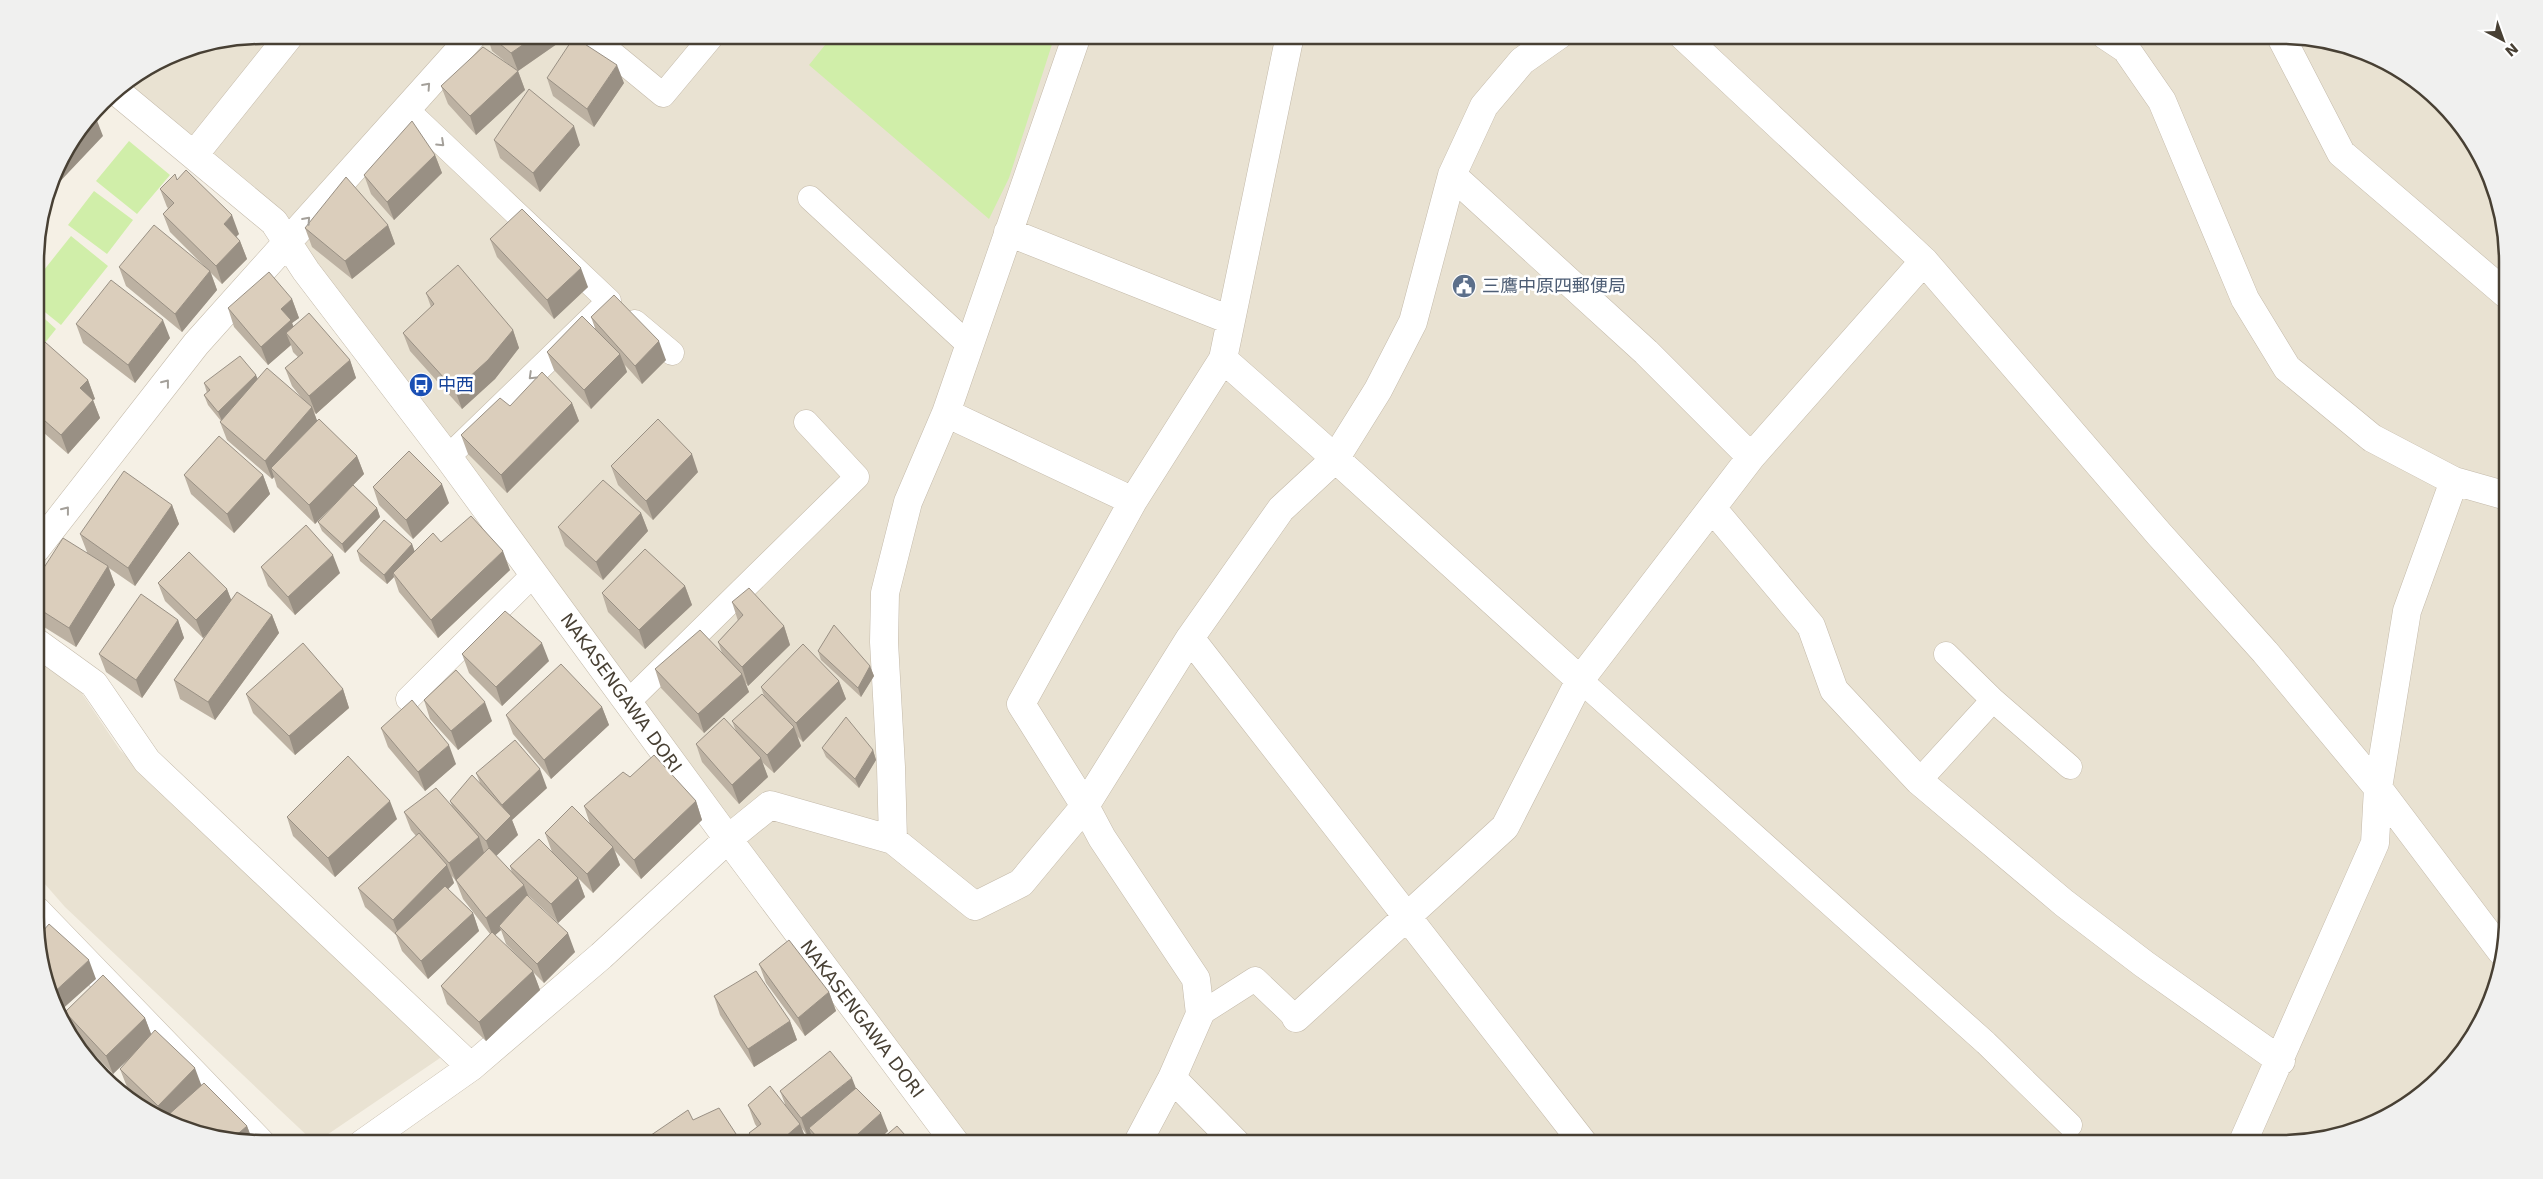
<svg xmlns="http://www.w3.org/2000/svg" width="2543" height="1179" viewBox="0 0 2543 1179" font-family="'DejaVu Sans','Noto Sans JP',sans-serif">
<rect width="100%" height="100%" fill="#f5f0e5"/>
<path fill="#e9e2d2" d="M262 35H2281L2368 52 2419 82 2461 124 2491 175 2506 233 2508 917 2491 1004 2452 1066 2407 1106 2354 1132 2296 1144H956L306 271 115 90 175 52Z
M36 657 79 689 120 750 443 1056 315 1143 65 907 37 875Z"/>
<path fill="#d0eea9" d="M833 35H1055L1009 178 989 219 809 65Z
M129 141 170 175 137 214 96 181Z
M94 191 133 220 107 254 68 225Z
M71 236 108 266 61 325 36 305V280Z
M36 311 56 329 36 354Z"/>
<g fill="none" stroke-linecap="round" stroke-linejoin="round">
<g stroke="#c4baaa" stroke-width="25">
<path id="service" d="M590 35 663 95 713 35
M406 109 609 301 448 457
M810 198 969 345
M635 322 672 353
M1946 654 1993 700 2070 767
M1580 680 1986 1043 2070 1125
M408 699 533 575
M628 702 857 477 806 422
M1919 781 1993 700
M1200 1014 1255 979 1296 1018"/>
</g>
<g stroke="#c4baaa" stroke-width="29">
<path id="minor" d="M1682 35 1924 261 2159 534 2265 652 2378 788 2501 951
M2105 35 2126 49 2162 101 2245 299 2287 368 2372 438 2454 481 2507 496
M2280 35 2341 153 2506 294
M115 90 274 222 306 271 448 457 728 839 956 1144
M194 155 290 35
M1452 175 1646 352 1751 457
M1008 232 1230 320
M1223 359 1317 442 1580 680
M946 413 1133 501
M1712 508 1811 626 1834 690 1919 781 2064 903 2144 964 2281 1061
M36 549 196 344 473 35
M1190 638 1584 1144
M36 642 94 684 147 761 471 1067
M893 840 891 767 884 642 885 593 908 502 946 413 1077 35
M37 911 262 1144
M1296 1018 1505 827 1580 680 1751 457 1924 261
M1172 1078 1237 1144
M362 1144 471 1067 601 956 728 839 770 805 893 840 975 906 1021 883 1085 806 1190 638 1281 509 1335 459 1378 390 1413 322 1452 175 1484 106 1522 61 1559 35
M1137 1144 1172 1078 1200 1014 1196 979 1102 838 1085 806 1021 704 1133 501 1223 359 1290 35
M2242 1144 2375 843 2378 788 2407 611 2454 481"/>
</g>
<use href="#service" stroke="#fff" stroke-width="24"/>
<use href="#minor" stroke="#fff" stroke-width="28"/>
</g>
<path fill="#bcb1a2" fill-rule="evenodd" d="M487 35H562L564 39 518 71 525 90 476 135 448 104 441 86 517 71 492 51Z
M547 78 624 83 594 127 553 96Z
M494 140 580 145 540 192 500 158Z
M435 155 442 173 394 220 371 194 364 175Z
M160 189 239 234 236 236 240 241 247 259 222 284 211 273 217 290 182 332 126 286 119 267 204 266 170 232 163 214 168 208 167 207Z
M388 225 395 244 352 279 312 247 305 228Z
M490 239 588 287 554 319 497 257Z
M426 293 513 330 519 348 495 379 462 409 410 351 403 333 431 307Z
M292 299 299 318 292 323 294 327 350 360 356 378 316 414 314 412 317 421 357 456 364 474 353 485 377 508 380 517 345 553 322 531 318 522 338 500 315 524 277 487 274 477 272 479 227 440 220 422 221 421 208 405 204 395 207 393 204 383 258 379 303 400 292 386 285 368 298 357 293 352 291 345 268 365 234 327 228 308Z
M591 317 666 360 642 384 625 365 627 372 591 409 554 370 547 352 595 328Z
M76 324 170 338 135 383 83 343Z
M36 353 88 380 95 399 93 400 100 418 68 454 36 426Z
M572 403 579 421 507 493 468 454 461 435 510 406Z
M611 466 698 472 653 520 618 485Z
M184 475H263L270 494 234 533 191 494Z
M373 487 449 503 413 539 379 505Z
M172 505 179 524 135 586 109 568 115 585 76 647 36 622V580L87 552 80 534Z
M641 513 648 531 603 580 565 546 558 527Z
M441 542 510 570 438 638 399 592 394 577 387 584 360 561 357 551 412 544 415 552Z
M261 567 340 573 295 615 268 586Z
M158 583 227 589 231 600 272 615 279 633 215 720 180 699 174 680 206 635 203 638 165 601Z
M685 586 692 605 645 649 608 612 602 593Z
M732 602 784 626 790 645 748 686 745 682 749 692 704 733 661 688 655 669 722 653 718 642 738 621Z
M178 620 184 638 142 698 106 672 99 654Z
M818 651 870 666 874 676 861 697 821 660Z
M462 654 549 661 502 706 469 673Z
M839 681 846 699 803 742 797 736 801 746 774 773 762 762 768 777 739 804 702 762 696 744 736 731 732 721 764 696 761 687Z
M343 689 349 708 295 755 253 713 246 694Z
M424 700 492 721 458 750 430 719Z
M602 707 609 725 551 779 513 734 506 715Z
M381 728 456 764 425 791 388 747Z
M822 748 873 750 876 760 859 788 826 757Z
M476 773 547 788 512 820 518 835 496 856 512 873 510 866 578 878 585 897 558 923 528 895 575 952 544 983 533 972 540 990 486 1041 447 1004 441 986 490 934 463 899 456 881 452 876 454 883 448 889 473 913 479 931 428 979 402 951 396 935 365 907 358 888 416 836 411 830 404 812 452 806 450 801 480 783ZM501 930 506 944 525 964 495 935Z
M630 777 696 801 702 820 641 879 615 851 620 865 593 893 552 852 545 833 590 824 584 806Z
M287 817 397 819 335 877 293 836Z
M759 964 829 992 836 1011 805 1036 766 983Z
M714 996 790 1021 797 1040 754 1067 720 1015Z
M65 1012 145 1018 151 1035 202 1085 247 1126 253 1142 175 1127 168 1122H167L155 1115 127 1087 120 1069 130 1057 113 1074 72 1031Z
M856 1089 888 1131 874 1144H815L811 1134 808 1137 802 1128 806 1140 809 1144H753L749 1133 757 1127 755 1124 748 1105 785 1104 780 1091Z
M693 1120 740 1140 742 1144H638Z"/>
<path fill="#999084" d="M537 35H562L564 39 518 71 511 53Z
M617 65 624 83 594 127 587 109Z
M518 71 525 90 476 135 470 116Z
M96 118 103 136 51 191 58 162 76 139Z
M574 126 580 145 540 192 533 173Z
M435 155 442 173 394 220 387 202Z
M232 215 239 234 230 243 224 224Z
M388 225 395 244 352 279 345 261Z
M240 241 247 259 222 284 216 266Z
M581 268 588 287 554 319 547 300Z
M210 271 217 290 182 332 175 314Z
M292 299 299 318 292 323 298 339 286 333 291 345 268 365 261 347 281 309Z
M163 320 170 338 135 383 128 365Z
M513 330 519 348 495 379 462 409 455 390Z
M659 341 666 360 642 384 635 366Z
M620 354 627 372 591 409 584 390Z
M350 360 356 378 316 414 309 396Z
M256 375 260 384 222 421 218 412Z
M88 380 95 399 93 400 100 418 68 454 61 435 80 388Z
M572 403 579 421 507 493 501 475Z
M312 407 319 426 271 468 274 477 272 479 265 461Z
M692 454 698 472 653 520 646 501Z
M357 456 364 474 315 524 309 505Z
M263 475 270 494 234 533 227 514Z
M442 484 449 503 413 539 406 520Z
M172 505 179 524 135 586 128 568Z
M377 508 380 517 345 553 342 544Z
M641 513 648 531 603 580 596 562Z
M412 544 415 553 393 573 394 577 387 584 384 575Z
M503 551 510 570 438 638 431 620Z
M333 555 340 573 295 615 288 597Z
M108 566 115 585 76 647 69 628Z
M685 586 692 605 645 649 639 630Z
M227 589 234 607 203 638 196 620Z
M272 615 279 633 215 720 208 702Z
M178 620 184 638 142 698 136 680Z
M784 626 790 645 748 686 742 667Z
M542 643 549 661 502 706 496 687Z
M870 666 874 676 861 697 858 688Z
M742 674 749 692 704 733 698 714Z
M839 681 846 699 803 742 796 723Z
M343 689 349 708 295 755 289 736Z
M485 702 492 721 458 750 451 731Z
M602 707 609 725 551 779 544 760Z
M794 727 801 746 774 773 767 755Z
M449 745 456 764 425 791 418 772Z
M873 750 876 760 859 788 855 779Z
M761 758 768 777 739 804 732 785Z
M540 769 547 788 512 820 518 835 493 859 486 841 507 820 502 805Z
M390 801 397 819 335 877 328 858Z
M696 801 702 820 641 879 634 860Z
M479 837 485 856 456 881 449 863Z
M613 847 620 865 593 893 587 874Z
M447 865 454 883 400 938 393 920Z
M578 878 585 897 558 923 551 904Z
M524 885 531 903 499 926 501 930 493 937 486 918Z
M473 913 479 931 428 979 421 961Z
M568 933 575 952 544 983 537 964Z
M89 960 96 979 58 1013 52 1004 50 996Z
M533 971 540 990 486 1041 479 1022Z
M829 992 836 1011 805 1036 798 1018Z
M145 1018 152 1036 113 1074 106 1056Z
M790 1021 797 1040 754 1067 748 1049Z
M195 1068 202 1087 166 1117 167 1122 163 1120 158 1106Z
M852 1078 859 1096 809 1128 811 1134 808 1137 801 1118Z
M881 1113 888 1131 874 1144H847Z
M800 1124 807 1142 805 1144H777Z
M247 1126 253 1142 233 1138Z"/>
<path fill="#dbcebc" stroke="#999084" d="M489 35H537L511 53Z
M574 37 617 65 587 109 547 78Z
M483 47 518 71 470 116 441 86Z
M529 89 574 126 533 173 494 140Z
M94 115 96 118 76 139Z
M412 121 435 155 387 202 364 175Z
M186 170 232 215 224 224 240 241 216 266 163 214 174 203 160 189 175 174 177 180Z
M346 177 388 225 345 261 305 228Z
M522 209 581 268 547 300 490 239Z
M154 225 210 271 175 314 119 267Z
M458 265 513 330 488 360 455 390 403 333 434 304 426 293Z
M269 272 292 299 281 309 291 320 261 347 228 308Z
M111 280 163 320 128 365 76 324Z
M614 295 659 341 635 366 591 317Z
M309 313 350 360 309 396 285 368 303 353 286 333Z
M582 316 620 354 584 390 547 352Z
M45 342 88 380 80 388 93 400 61 435 36 413V353Z
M240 356 256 375 218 412 204 395 210 390 204 383Z
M267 368 312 407 265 461 220 422Z
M542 372 572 403 501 475 461 435 500 398 510 406Z
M319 419 357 456 309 505 271 468Z
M658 419 692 454 646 501 611 466Z
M219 436 263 475 227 514 184 475Z
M409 451 442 484 406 520 373 487Z
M124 471 172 505 128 568 80 534Z
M603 480 641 513 596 562 558 527Z
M353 485 377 508 342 544 318 522Z
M471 516 503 551 431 620 393 573 433 533 441 542Z
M384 520 412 544 384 575 357 551Z
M306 525 333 555 288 597 261 567Z
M63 538 108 566 69 628 36 607V580Z
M645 549 685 586 639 630 602 593Z
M189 552 227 589 196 620 158 583Z
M749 588 784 626 742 667 718 642 743 615 732 602Z
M237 592 272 615 208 702 174 680Z
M141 594 178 620 136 680 99 654Z
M505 611 542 643 496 687 462 654Z
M834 625 870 666 858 688 818 651Z
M700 630 742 674 698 714 655 669Z
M303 643 343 689 289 736 246 694Z
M803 644 839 681 796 723 761 687Z
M561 664 602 707 544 760 506 715Z
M456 670 485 702 451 731 424 700Z
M762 694 794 727 767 755 732 721Z
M412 700 449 745 418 772 381 728Z
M846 717 873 750 855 779 822 748Z
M724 718 761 758 732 785 696 744Z
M515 740 540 769 502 805 476 773Z
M654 755 696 801 634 860 584 806 623 772 630 777Z
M348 756 390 801 328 858 287 817Z
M472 775 511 816 486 841 450 801Z
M436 788 479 837 449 863 404 812Z
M572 806 613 847 587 874 545 833Z
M419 833 447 865 393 920 358 888Z
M539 839 578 878 551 904 510 866Z
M489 848 524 885 486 918 456 880Z
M445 886 473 913 421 961 395 933Z
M527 895 568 933 537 964 499 926Z
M49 924 89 960 50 996 37 947V938Z
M492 932 533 971 479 1022 441 986Z
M789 940 829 992 798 1018 759 964Z
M756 971 790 1021 748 1049 714 996Z
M103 975 145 1018 106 1056 65 1012Z
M155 1030 195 1068 158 1106 120 1069Z
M830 1051 852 1078 801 1118 780 1091Z
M204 1083 247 1126 233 1138 176 1127 166 1117Z
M770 1086 800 1124 777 1144H758L749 1133 761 1124 748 1105Z
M856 1088 881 1113 847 1144H823L809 1128Z
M719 1108 740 1140 732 1144H638L688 1110 693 1120Z
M897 1126 913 1144H876Z
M804 1137 809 1144H796Z"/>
<defs><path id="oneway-chevron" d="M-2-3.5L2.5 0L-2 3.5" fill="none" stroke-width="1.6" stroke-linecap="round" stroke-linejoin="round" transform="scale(1.25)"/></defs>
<g stroke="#a4a09a">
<use href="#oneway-chevron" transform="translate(427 86) rotate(-48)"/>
<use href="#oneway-chevron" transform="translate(441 143) rotate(43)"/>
<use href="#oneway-chevron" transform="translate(307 220) rotate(-48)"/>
<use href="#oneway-chevron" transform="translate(532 376) rotate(136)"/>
<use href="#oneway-chevron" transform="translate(166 383) rotate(-52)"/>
<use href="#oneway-chevron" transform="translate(66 510) rotate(-52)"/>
</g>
<defs>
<g id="civic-disc" transform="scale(1.25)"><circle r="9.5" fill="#5c6f8a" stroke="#fff"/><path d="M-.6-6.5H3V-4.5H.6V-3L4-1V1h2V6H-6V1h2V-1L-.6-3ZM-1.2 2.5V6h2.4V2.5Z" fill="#fff"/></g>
<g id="bus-disc" transform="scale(1.25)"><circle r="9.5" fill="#1a4fb4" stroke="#fff"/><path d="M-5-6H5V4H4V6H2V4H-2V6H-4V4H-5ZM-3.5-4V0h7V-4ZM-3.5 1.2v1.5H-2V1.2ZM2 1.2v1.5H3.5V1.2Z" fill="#fff"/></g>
</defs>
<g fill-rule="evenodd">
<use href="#civic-disc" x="1464" y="286"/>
<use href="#bus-disc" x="421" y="385"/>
</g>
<g text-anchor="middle" stroke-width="5" stroke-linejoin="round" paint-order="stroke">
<g font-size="18" fill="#4e5e75" stroke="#fff" text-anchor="start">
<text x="1482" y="292">三鷹中原四郵便局</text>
</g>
<g font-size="18" fill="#164399" stroke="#fff" text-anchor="start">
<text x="438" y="391">中西</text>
</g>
<g font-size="18" fill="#484034" stroke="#fff">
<text transform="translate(621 693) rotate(54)" y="6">NAKASENGAWA DORI</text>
<text transform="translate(862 1019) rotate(53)" y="6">NAKASENGAWA DORI</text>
</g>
</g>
<path d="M0 0H2543V1179H0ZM262 44H2281A218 218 0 0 1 2499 262V917A218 218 0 0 1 2281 1135H262A218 218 0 0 1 44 917V262A218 218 0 0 1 262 44Z" fill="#f0f0ef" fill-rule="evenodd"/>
<path fill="none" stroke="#484034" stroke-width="2.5" d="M262 44H2281A218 218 0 0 1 2499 262V917A218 218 0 0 1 2281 1135H262A218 218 0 0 1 44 917V262A218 218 0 0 1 262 44Z"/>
<g transform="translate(2503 40) rotate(139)" stroke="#ffffff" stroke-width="4" paint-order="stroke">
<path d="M0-4L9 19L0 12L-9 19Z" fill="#484034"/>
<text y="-8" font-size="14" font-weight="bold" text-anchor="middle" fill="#484034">N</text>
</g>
</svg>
